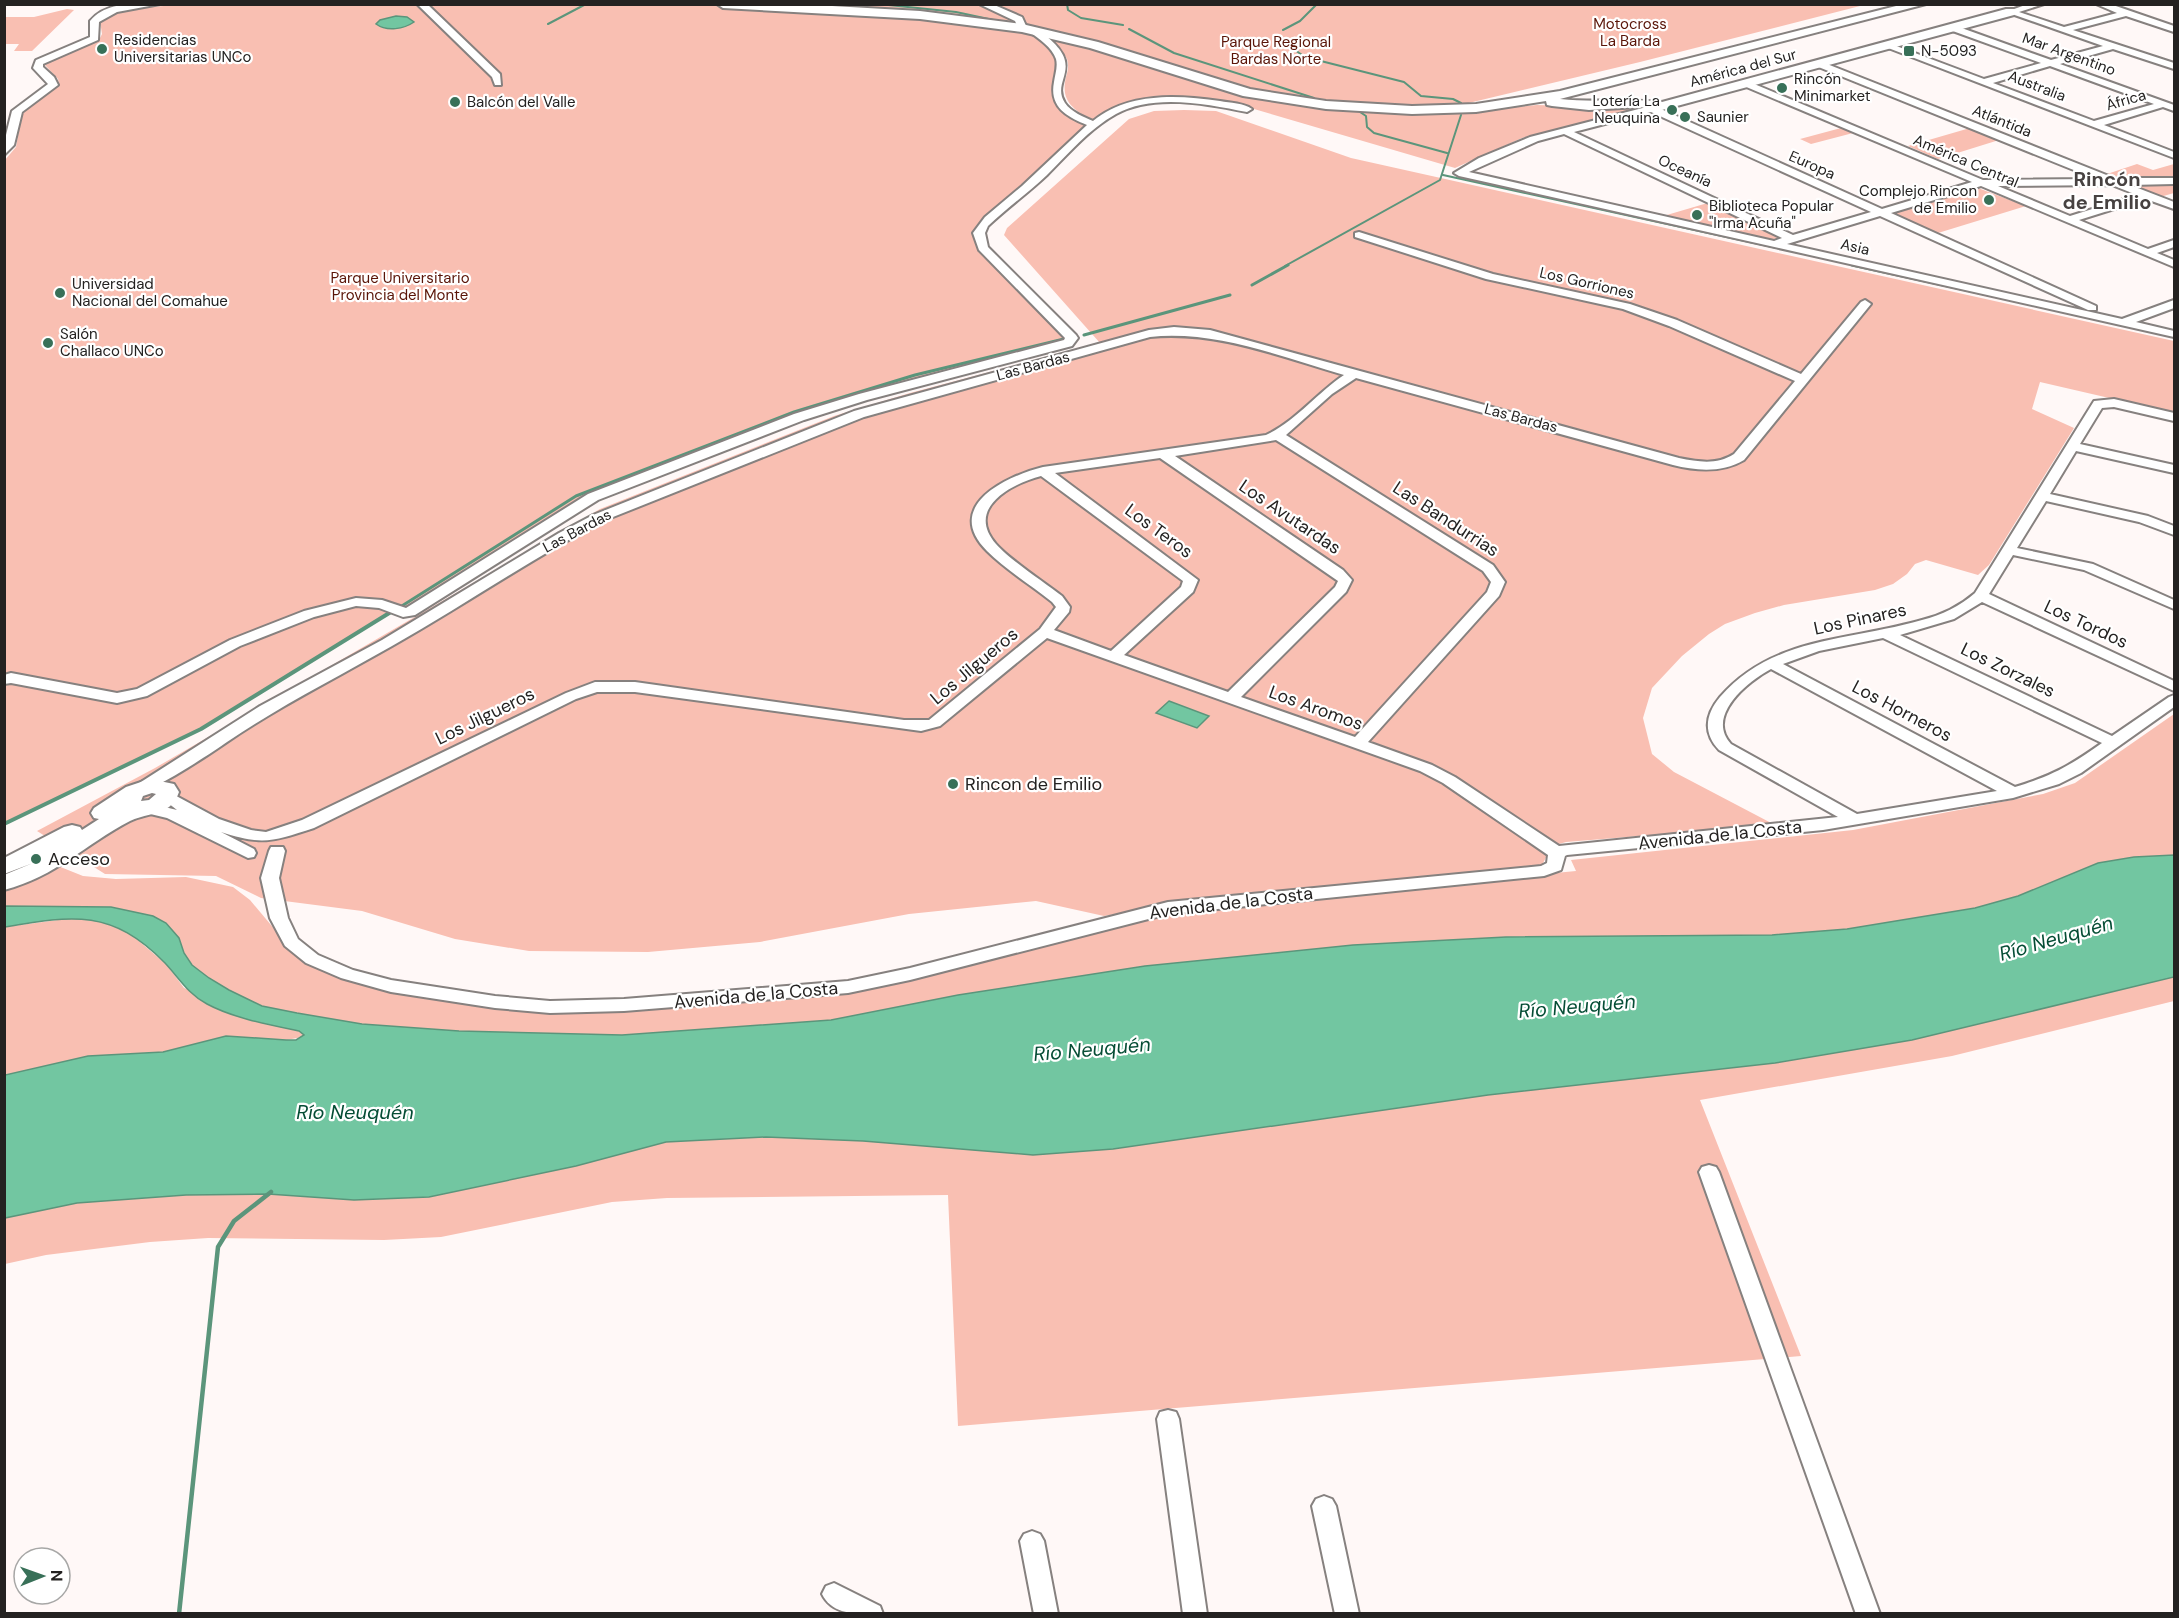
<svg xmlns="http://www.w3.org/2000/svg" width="2179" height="1618" viewBox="0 0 2179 1618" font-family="'DM Sans',sans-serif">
<rect width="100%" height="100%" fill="#fff8f7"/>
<path fill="#f9bfb2" d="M224 4 723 5 852 10 1033 30 1059 54 1057 101 1095 125 983 225V248L1072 339 863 397 593 497 416 609H397L201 729 5 824V160L16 147 22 111 59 85 58 79 44 64 100 38 102 34 100 21C137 0 182 8 224 4Z
M767 5H1864L1640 62 1452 107 1354 106 1250 92 1077 37 1043 29Z
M67 9 74 10 32 51H14L19 44H5V17H34Z
M1044 35 1106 52 1224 91 1294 104 1391 113 1472 111 1537 105 1641 108 1522 138 1455 168 1237 104 1140 101 1116 106 1092 121C1074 109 1060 102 1066 77 1068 71 1069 65 1067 59 1062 49 1052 42 1044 35Z
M1184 110 1216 111 1351 158 2174 341V413L2040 382 2032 409 2074 428 1989 565 1978 575 1926 560 1915 564 1907 574 1893 584 1875 590 1784 605 1755 613 1725 624 1709 634 1682 656 1652 688 1643 718 1652 754 1674 772 1775 825 1566 842 1552 846 1542 865 1530 867 1166 905 1104 916 1036 901 909 914 760 942 648 952 529 951 455 939 362 911 261 898 216 876 105 874 37 831 155 768 600 509 834 416 910 393 1100 343 1004 235 1007 228 1129 119 1154 111Z
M1841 128 1853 133 1811 144 1800 139Z
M1970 128 1999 140 1938 159 1908 146Z
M2137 164 2153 170 2174 164V178H2115L2107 174Z
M2130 182H2174V193L2160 197 2129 185Z
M1978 188 2026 206 1938 233 1893 213Z
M1711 202 1785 237 1775 242 1660 217Z
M2174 714V855L2134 857 2098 863 2018 896 1975 908 1847 929 1772 935 1506 937 1353 945 1145 966 958 995 831 1020 622 1035 459 1031 362 1024 297 1013 262 1006 228 990 209 978 192 965 184 953 179 938 153 916 111 907 5 906V889L58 866 83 876 116 879 186 877 233 887 250 900 297 956 308 963 364 984 628 1010 857 992 907 981 1152 915 1236 903 1576 871 1571 860 1853 830 2043 794 2075 783Z
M73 918 102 922 126 930 167 965 184 988 299 1031 303 1034V1037L286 1040 226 1036 163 1052 88 1056 5 1075V927Z
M2174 977V1001L1952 1056 1700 1100 1801 1356 958 1426 948 1195 667 1198 612 1202 441 1237 384 1240 208 1238 150 1242 46 1255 5 1264 4 1218 77 1203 186 1195 268 1194 354 1200 429 1197 576 1166 666 1142 766 1137 1113 1149 1488 1095 1775 1063 1912 1040Z"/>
<path fill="#72c6a1" stroke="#5b957b" stroke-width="1.5" d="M396 16 407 17 414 22C404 29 387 32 376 24L380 20Z
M1169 701 1209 716 1197 728 1156 713Z
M2174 855V977L1912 1040 1775 1063 1488 1095 1113 1149 1033 1155 863 1141 766 1137 666 1142 576 1166 429 1197 354 1200 268 1194 186 1195 77 1203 5 1218V1075L88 1056 163 1052 226 1036 286 1040H296L304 1035 299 1031C270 1025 233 1018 207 1004 188 994 179 978 165 963 112 909 74 915 5 927V906L111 907 153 916 166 923 179 938 184 953 192 965 209 978 229 990 262 1006 297 1013 362 1024 459 1031 622 1035 831 1020 958 995 1145 966 1353 945 1506 937 1772 935 1847 929 1975 908 2018 896 2098 863 2134 857Z"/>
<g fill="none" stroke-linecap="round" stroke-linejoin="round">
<path stroke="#5b957b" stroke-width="2" d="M879 4 956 12 998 21
M1067 4 1068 10 1081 18 1123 25
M548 24 586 4
M1129 29 1174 53 1314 98
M1283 30 1300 21 1317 4
M1279 35 1282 41 1305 57 1404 82 1421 96 1453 99 1461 103
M1360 112 1366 116 1367 127 1374 133 1447 153
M1443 175 1859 266
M1285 266 1440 180 1461 115"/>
<path stroke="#5b957b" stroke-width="3" d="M1852 265 2025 303
M1252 285 1288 265
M1084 335 1230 295
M397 609 576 496 794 412 915 375 1068 338"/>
<path stroke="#5b957b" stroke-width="4" d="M4 824 201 729 399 607"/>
<path stroke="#5b957b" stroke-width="4.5" d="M179 1614 218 1247 234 1221 271 1192"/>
<g stroke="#86817f" stroke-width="4">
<path id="street" d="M160 4 117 12 99 22 98 40 43 64V67L54 77 58 85 22 112 14 145 4 155V143L12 111 48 84 33 68 36 60 90 37V21C107 1 136 4 160 4Z
M417 4H427L500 74 501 85H495L492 77Z
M979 4H992L1022 17 1027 28 1019 30 1015 21Z
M2028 4H2044L2019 12 2064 27 2117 13 2096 4H2110L2174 26V32L2126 16 2073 30 2174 63V69L2113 49 2060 64 2174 105V111L2163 107 2104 125 2174 152V158L1883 46 1891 44 1984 79 2041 63 1950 30V26H1956L2051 60 2103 46 2006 12ZM2050 66 2154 104 2094 121 1993 83Z
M1030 28C1037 27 1040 31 1046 36 1086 68 1050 80 1065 103 1071 112 1084 117 1093 121 1128 92 1178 95 1220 101 1230 103 1244 103 1252 109L1247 112C1207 104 1153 93 1116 114 1089 129 1068 154 1047 175 1028 193 1007 208 988 226L985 233 988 247 1076 335 1078 338 1072 346 867 400 804 420 598 500 415 615 403 617 379 608 356 606 314 617 240 646 147 696 117 703 11 683 4 684V675L11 673 117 693 137 689 230 640 304 611 356 598 382 600 406 608 588 494 794 414 859 394 1064 340 1065 338 979 250 973 233 985 217 1022 186 1087 125C1067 117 1049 107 1054 82 1055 74 1058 67 1056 59 1052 47 1039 39 1030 32Z
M1816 62H1822L2114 178H2174V184L2130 185 2174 202V209L2146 199 2079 220 2148 249 2174 240V247L2157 253 2174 260V267L1981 186 1891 213 2096 306V310H2088L1880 216 1787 244 2122 319 2174 300V308L2136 322 2174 331V337L1459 176 1454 173 1479 158 1530 137 1662 103 1667 106 1661 109 1882 209 1972 182 1744 86 1742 84 1747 81 1983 180 2096 179 1816 66ZM1651 112 1871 212 1793 235 1574 132ZM1564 134 1782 238 1774 241 1469 172 1538 141ZM2112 185 2137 195 2070 216 1998 186Z
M1359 232 1493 274 1630 304 1677 320 1801 374 1861 302 1865 300 1871 304 1744 460C1722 473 1697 471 1673 465L1356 378 1332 394 1286 435 1493 565 1505 582 1499 596 1368 742 1432 765 1455 777 1559 846 1838 817 1719 750C1703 733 1705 715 1720 697 1773 636 1850 641 1922 620 1942 615 1960 606 1975 593L2094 401 2114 399 2174 413V421L2114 407 2102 408 2080 444 2174 465V473L2076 451 2050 494 2148 516 2174 526V535L2139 522 2046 501 2017 548 2093 564 2174 600V609L2084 570 2013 555 1989 594 2174 681V691L1982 602 1954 619 1900 635 2112 736 2169 697 2174 695V707L2081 773 2059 784 2013 798 1823 830 1567 855 1565 856 1561 870 1544 876 1168 914 910 980 848 993 624 1011 550 1013 495 1008 391 992 341 978 306 963 285 946 270 918 261 878 269 851 271 847H283L285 851 279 878 288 918 298 939 318 955 353 970 391 980 495 996 550 1001 624 999 848 981 910 968 1168 902 1541 866 1547 863 1548 855 1443 783 1420 771 1047 638 940 726 921 731 635 692H597L576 699 314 828C274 841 263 846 221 832L254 849 256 853 254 857 248 858 167 818 142 812 140 808 148 803 177 810 159 796 167 791 219 819 251 830 266 832 302 820 566 693 595 682H635L904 720H929L1040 629 1056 607 1052 602C1031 585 1006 570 987 551 942 506 1007 476 1043 467L1266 435C1296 421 1317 393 1344 375 1281 357 1216 330 1150 337L864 417 603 521C531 559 463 606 392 646 336 678 280 706 227 742 211 753 148 796 132 793L130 789 260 706 382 640 559 533 593 515 854 411 1149 330 1174 327 1210 330 1679 458C1699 462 1717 465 1734 454L1795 381 1669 326 1623 309 1486 279 1355 237V233ZM1276 440 1483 571 1491 582 1487 592 1355 737 1241 697 1346 592 1352 580 1343 570 1175 456ZM1160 458 1338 581 1335 587 1228 692 1124 655 1193 592 1198 580 1055 473ZM1041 476 1183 581 1181 587 1111 651 1054 630 1069 612 1070 607 1062 596C1044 582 1010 560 996 544 965 508 1011 484 1041 476ZM1883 638 2102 743C2071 765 2052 776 2015 787L1783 664 1819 651ZM1771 669 1997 791 1857 814 1731 744C1705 716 1748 681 1771 669Z
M1709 1165 1716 1167 1719 1172 1880 1614H1856L1699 1172 1702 1167Z
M1168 1410 1176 1412 1179 1419 1207 1614H1183L1157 1419 1160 1412Z
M1324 1496 1332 1499 1336 1506 1359 1614H1335L1312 1506 1316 1499Z
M1032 1531 1040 1534 1044 1541 1058 1614H1034L1020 1541 1024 1534Z
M834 1583 880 1606 883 1614C862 1614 833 1617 822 1594L826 1586Z"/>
</g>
<g stroke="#86817f" stroke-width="4">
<path id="secondary" d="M717 4H797L920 11 1022 24 1098 42 1250 89 1326 101 1412 106 1476 104 1560 91 1904 4H1926L1560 99C1594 103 1628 98 1662 102L2006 9H2014L2016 12 2014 15 1662 110 1639 107 1589 110 1552 106 1547 105 1546 101 1476 112 1412 114 1326 109 1243 96 1090 48 1022 32 920 19 723 8Z
M150 779 174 784 179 792C177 798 174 803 169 807 157 815 142 815 130 821 84 845 57 876 4 890V875L33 863 4 874V858L64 827 72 825 80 827 82 830 99 819 94 818 91 813 94 808 126 787ZM152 793 156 794 149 800 141 801 143 796Z"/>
</g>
<use href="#street" fill="#fff" fill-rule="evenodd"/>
<use href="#secondary" fill="#fff" fill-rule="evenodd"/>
</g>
<g fill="#387058" stroke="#fff" stroke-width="2">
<circle cx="102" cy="49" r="6"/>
<rect x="1903" y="45" width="12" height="12" rx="3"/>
<circle cx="1782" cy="88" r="6"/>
<circle cx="455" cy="102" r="6"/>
<circle cx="1672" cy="110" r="6"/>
<circle cx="1685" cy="117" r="6"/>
<circle cx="1989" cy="200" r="6"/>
<circle cx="1697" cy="215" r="6"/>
<circle cx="60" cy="293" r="6"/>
<circle cx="48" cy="343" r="6"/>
<circle cx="953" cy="784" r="6"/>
<circle cx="36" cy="859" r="6"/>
</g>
<g text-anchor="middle" stroke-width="4.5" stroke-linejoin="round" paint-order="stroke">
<g font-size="15" fill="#5a1508" stroke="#fff">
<text x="1630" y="29">Motocross<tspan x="1630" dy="17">La Barda</tspan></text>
<text x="1276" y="47">Parque Regional<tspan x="1276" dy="17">Bardas Norte</tspan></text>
<text x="400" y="283">Parque Universitario<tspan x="400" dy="17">Provincia del Monte</tspan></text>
</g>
<g font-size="15" fill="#242221" stroke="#fff" text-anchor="start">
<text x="114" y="45">Residencias<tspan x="114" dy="17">Universitarias UNCo</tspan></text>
<text x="1921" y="56">N-5093</text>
<text x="1794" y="84">Rincón<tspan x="1794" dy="17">Minimarket</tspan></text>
<text x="1660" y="106" text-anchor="end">Lotería La<tspan x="1660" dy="17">Neuquina</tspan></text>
<text x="467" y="107">Balcón del Valle</text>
<text x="1697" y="122">Saunier</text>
<text x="1977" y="196" text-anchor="end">Complejo Rincon<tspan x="1977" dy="17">de Emilio</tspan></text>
<text x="1709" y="211">Biblioteca Popular<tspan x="1709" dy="17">"Irma Acuña"</tspan></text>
<text x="72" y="289">Universidad<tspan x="72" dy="17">Nacional del Comahue</tspan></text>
<text x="60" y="339">Salón<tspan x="60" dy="17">Challaco UNCo</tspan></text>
</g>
<g font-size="15" fill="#242221" stroke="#fff">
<text transform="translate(2069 54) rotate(20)" y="5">Mar Argentino</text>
<text transform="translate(1743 68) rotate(-15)" y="5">América del Sur</text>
<text transform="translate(2037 86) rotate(21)" y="5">Australia</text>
<text transform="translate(2126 100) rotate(-16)" y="5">África</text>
<text transform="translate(2002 121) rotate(22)" y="5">Atlántida</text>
<text transform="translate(1966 161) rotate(23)" y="5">América Central</text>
<text transform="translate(1812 165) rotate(24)" y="5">Europa</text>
<text transform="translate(1685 171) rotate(25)" y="5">Oceanía</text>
<text transform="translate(1855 247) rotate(13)" y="5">Asia</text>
<text transform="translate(1587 283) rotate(13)" y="5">Los Gorriones</text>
<text transform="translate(1033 366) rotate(-15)" y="5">Las Bardas</text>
<text transform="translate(1521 418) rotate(15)" y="5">Las Bardas</text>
<text transform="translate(577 531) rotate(-28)" y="5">Las Bardas</text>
</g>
<g font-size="18" fill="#242221" stroke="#fff">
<text transform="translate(1290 517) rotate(34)" y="6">Los Avutardas</text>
<text transform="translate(1446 519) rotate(33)" y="6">Las Bandurrias</text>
<text transform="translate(1159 531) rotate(36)" y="6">Los Teros</text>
<text transform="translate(1860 619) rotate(-12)" y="6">Los Pinares</text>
<text transform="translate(2086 624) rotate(25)" y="6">Los Tordos</text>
<text transform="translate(974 666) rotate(-40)" y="6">Los Jilgueros</text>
<text transform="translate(2008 670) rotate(26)" y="6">Los Zorzales</text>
<text transform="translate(1316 708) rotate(20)" y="6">Los Aromos</text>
<text transform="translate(1902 711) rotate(28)" y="6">Los Horneros</text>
<text transform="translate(485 716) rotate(-26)" y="6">Los Jilgueros</text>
<text transform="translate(1720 835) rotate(-6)" y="6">Avenida de la Costa</text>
<text transform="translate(1231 903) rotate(-7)" y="6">Avenida de la Costa</text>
<text transform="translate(756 995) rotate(-5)" y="6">Avenida de la Costa</text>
</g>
<g font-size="18" fill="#242221" stroke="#fff" text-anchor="start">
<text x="965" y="790">Rincon de Emilio</text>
<text x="48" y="865">Acceso</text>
</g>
<g font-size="20" font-weight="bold" fill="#474241" stroke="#fff">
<text x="2107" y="186">Rincón<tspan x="2107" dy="23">de Emilio</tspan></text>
</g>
<g font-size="20" font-style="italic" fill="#054d35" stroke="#fff">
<text transform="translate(2056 938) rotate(-16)" y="7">Río Neuquén</text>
<text transform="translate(1577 1006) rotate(-5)" y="7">Río Neuquén</text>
<text transform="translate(1092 1049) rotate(-5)" y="7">Río Neuquén</text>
<text x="355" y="1119">Río Neuquén</text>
</g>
</g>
<rect width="2179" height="1618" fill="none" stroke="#242221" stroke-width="12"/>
<g transform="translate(42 1576) rotate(89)"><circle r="28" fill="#ffffff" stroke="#a7a7a6" stroke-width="1.5"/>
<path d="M0-4.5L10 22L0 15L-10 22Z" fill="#387058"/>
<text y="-9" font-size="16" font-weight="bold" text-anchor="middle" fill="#242221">N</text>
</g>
</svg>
